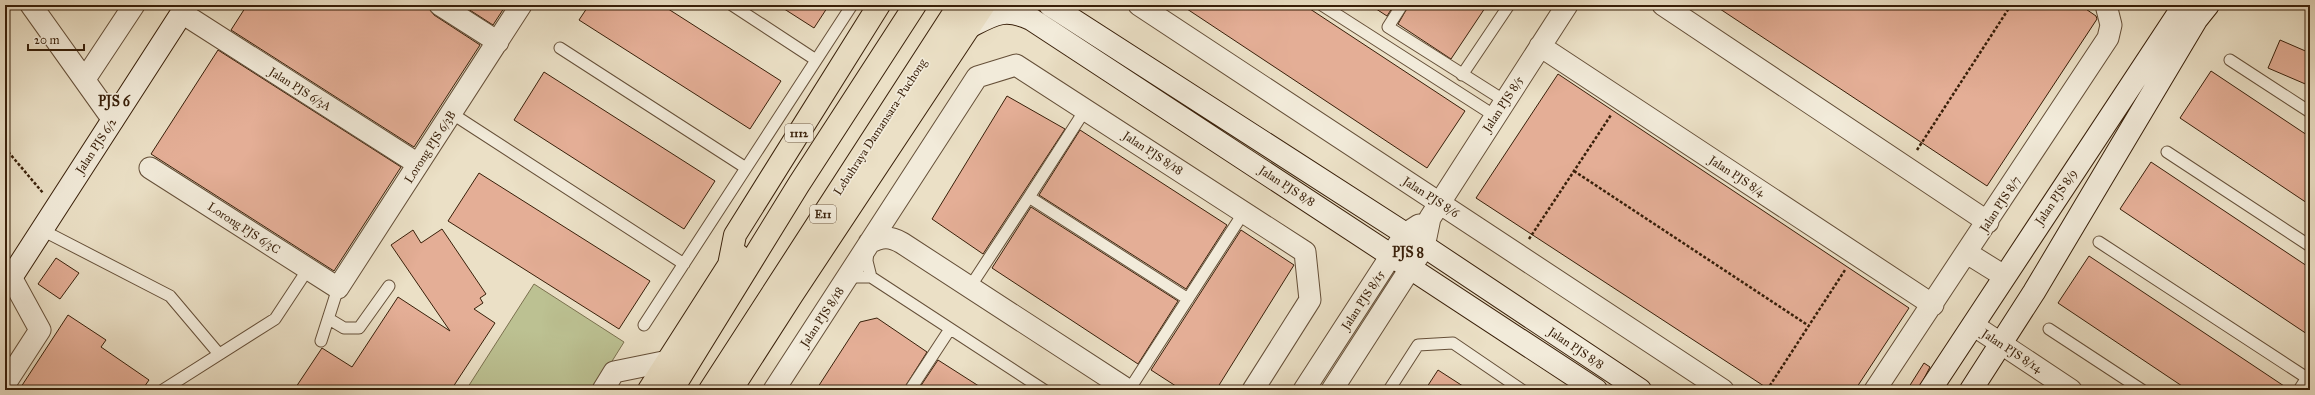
<svg xmlns="http://www.w3.org/2000/svg" width="2315" height="395" viewBox="0 0 2315 395" font-family="'IM FELL Great Primer',serif">
<rect width="100%" height="100%" fill="#ebe0c6"/>
<filter id="stains"><feTurbulence type="fractalNoise" baseFrequency=".005" numOctaves="4"/><feColorMatrix values="0 0 0 0 .2 0 0 0 0 .09 0 0 0 0 .02 0 0 0 .5 -.17"/></filter>
<radialGradient id="worn" r=".72"><stop offset=".6" stop-color="#630" stop-opacity="0"/><stop offset="1" stop-color="#630" stop-opacity=".3"/></radialGradient>
<path fill="#bcc192" stroke="#7a704e" d="M534 284 624 342 594 390H466Z"/>
<path fill="#e4ae96" stroke="#381f09" d="M247 5H428L434 15 480 45 414 147 231 30Z
M462 5H506L493 25Z
M589 5H662L781 81 750 129 579 20Z
M778 5H829L814 28Z
M1181 5H1304L1465 111 1427 168Z
M1370 5H1394L1387 16Z
M1409 5H1487L1451 59 1398 24Z
M1714 5H2080L2096 16 2097 19 1987 186Z
M2280 40 2310 53V86L2268 68Z
M218 50 401 167 334 271 151 154Z
M2211 71 2310 137V205L2180 118Z
M544 72 715 181 684 229 514 120Z
M1558 74 1909 308 1855 390H1770L1476 198Z
M1007 96 1065 129 983 254 932 219Z
M1080 130 1227 225 1186 289 1039 195Z
M2151 162 2310 268V336L2120 209Z
M479 173 650 281 619 329 448 221Z
M1031 207 1178 301 1138 364 992 268Z
M442 229 486 294 480 298 483 303 474 309 495 323 451 390H294L322 348 352 367 398 297 450 331 391 245 413 230 421 243Z
M1241 230 1294 265 1216 390H1182L1151 370Z
M2089 256 2290 390H2188L2058 303Z
M56 258 79 273 60 299 38 284Z
M68 315 106 340 101 347 149 380 142 390H19Z
M877 318 927 352 903 390H816L860 322Z
M938 360 985 390H918Z
M1924 363 1930 367 1918 390H1907Z
M1438 370 1469 390H1425Z"/>
<g fill="none" stroke-linecap="round" stroke-linejoin="round">
<g stroke="#654f38" stroke-width="13">
<path id="lane" d="M732 5 816 60
M1322 5 1495 116
M1402 5 1388 27 1505 101
M560 48 746 168
M2230 60 2310 112
M1462 75 1509 5
M1085 110 1029 197 1188 299
M451 113 684 264
M2167 152 2310 246
M42 230 170 296 219 354
M2099 242 2307 378
M868 250 867 261 871 277
M847 277H871L1044 390
M970 287 1029 197
M329 319 344 328H359L389 286
M644 325 852 5
M2049 329 2142 390
M321 341 338 288
M163 390 275 319 308 269
M910 390 950 329
M1129 390 1244 212
M1389 390 1418 345 1453 343 1522 390
M2299 390 2310 373"/>
</g>
<g stroke="#654f38" stroke-width="23">
<path id="street" d="M31 5 113 120
M440 5 498 42
M1139 5 1723 390
M1663 5 1988 222
M182 13 418 164
M1540 46 1933 305
M85 79 134 5
M150 168 338 288 521 5
M869 243C882 236 890 236 902 243L1128 390
M1967 253 2004 276
M1973 325 2071 390
M5 384 40 330 11 277
M603 390 614 372 668 361
M774 390 977 77 1016 65 1305 252 1310 300 1253 390
M1304 390 1405 234 1419 225
M1332 390 1424 247 1430 218 1567 5
M1875 390 2108 38 2111 25 2106 5"/>
</g>
<g stroke="#381f09" stroke-width="24">
<path id="secondary" d="M1050 5 1415 240 1640 390
M971 26C994 14 1005 7 1031 19L1596 390
M5 287 187 5
M1930 390 2184 5
M1971 390 2034 292 2196 20 2208 5"/>
</g>
<g stroke="#381f09" stroke-width="24">
<path id="highway" d="M729 265 735 235 879 5
M649 390 729 265 738 255
M672 390 799 184 915 5
M710 390 959 5
M731 390 792 295 984 5"/>
</g>
<path stroke="#381f09" stroke-width="2.5" stroke-dasharray="3 2" stroke-linecap="butt" d="M5 148 43 193
M1917 150 2011 5
M1574 171 1809 326
M1529 239 1611 115
M1767 390 1845 270"/>
<use href="#lane" stroke="#f2ebda" stroke-width="11"/>
<use href="#street" stroke="#f2ebda" stroke-width="21"/>
<use href="#secondary" stroke="#f2ebda" stroke-width="22"/>
<use href="#highway" stroke="#ebe0c6" stroke-width="22"/>
</g>
<g text-anchor="middle" stroke-width="3.5" stroke-linejoin="round" paint-order="stroke">
<g fill="#f2ebda" stroke="#705c48" stroke-width="1">
<rect x="785" y="124" width="28" height="18" rx="3"/>
<rect x="810" y="205" width="26" height="18" rx="3"/>
</g>
<g font-size="11" font-weight="bold" fill="#381f09">
<text x="799" y="137">1112</text>
<text x="823" y="218">E11</text>
</g>
<g font-size="12" fill="#381f09" stroke="#f2ebda">
<text transform="translate(300 89) rotate(32)" y="4">Jalan PJS 6/3A</text>
<text transform="translate(1503 104) rotate(-57)" y="4">Jalan PJS 8/5</text>
<text transform="translate(880 127) rotate(-57)" y="4">Lebuhraya Damansara–Puchong</text>
<text transform="translate(96 146) rotate(-57)" y="4">Jalan PJS 6/2</text>
<text transform="translate(430 147) rotate(-57)" y="4">Lorong PJS 6/3B</text>
<text transform="translate(1153 153) rotate(33)" y="4">Jalan PJS 8/18</text>
<text transform="translate(1737 176) rotate(33)" y="4">Jalan PJS 8/4</text>
<text transform="translate(1287 186) rotate(33)" y="4">Jalan PJS 8/8</text>
<text transform="translate(1431 197) rotate(33)" y="4">Jalan PJS 8/6</text>
<text transform="translate(2056 197) rotate(-56)" y="4">Jalan PJS 8/9</text>
<text transform="translate(2000 204) rotate(-57)" y="4">Jalan PJS 8/7</text>
<text transform="translate(244 228) rotate(33)" y="4">Lorong PJS 6/3C</text>
<text transform="translate(1363 300) rotate(-57)" y="4">Jalan PJS 8/15</text>
<text transform="translate(822 317) rotate(-57)" y="4">Jalan PJS 8/18</text>
<text transform="translate(1576 348) rotate(34)" y="4">Jalan PJS 8/8</text>
<text transform="translate(2012 351) rotate(33)" y="4">Jalan PJS 8/14</text>
</g>
<g font-size="14" font-weight="bold" fill="#381f09" stroke="#f2ebda">
<text x="114" y="106">PJS 6</text>
<text x="1408" y="257">PJS 8</text>
</g>
</g>
<rect width="2315" height="395" fill="none" stroke="#ebe0c6" stroke-width="20"/>
<rect x="6" y="6" width="2303" height="383" fill="none" stroke="#381f09" stroke-width="2"/>
<rect x="10" y="10" width="2295" height="375" fill="none" stroke="#381f09"/>
<path d="M28 44v6h56v-6" fill="none" stroke="#381f09" stroke-width="2"/>
<text x="34" y="44" font-size="12" fill="#381f09" stroke="#f2ebda" stroke-width="3" paint-order="stroke">20 m</text>
<rect width="100%" height="100%" filter="url(#stains)"/>
<rect width="100%" height="100%" fill="url(#worn)"/>
</svg>
